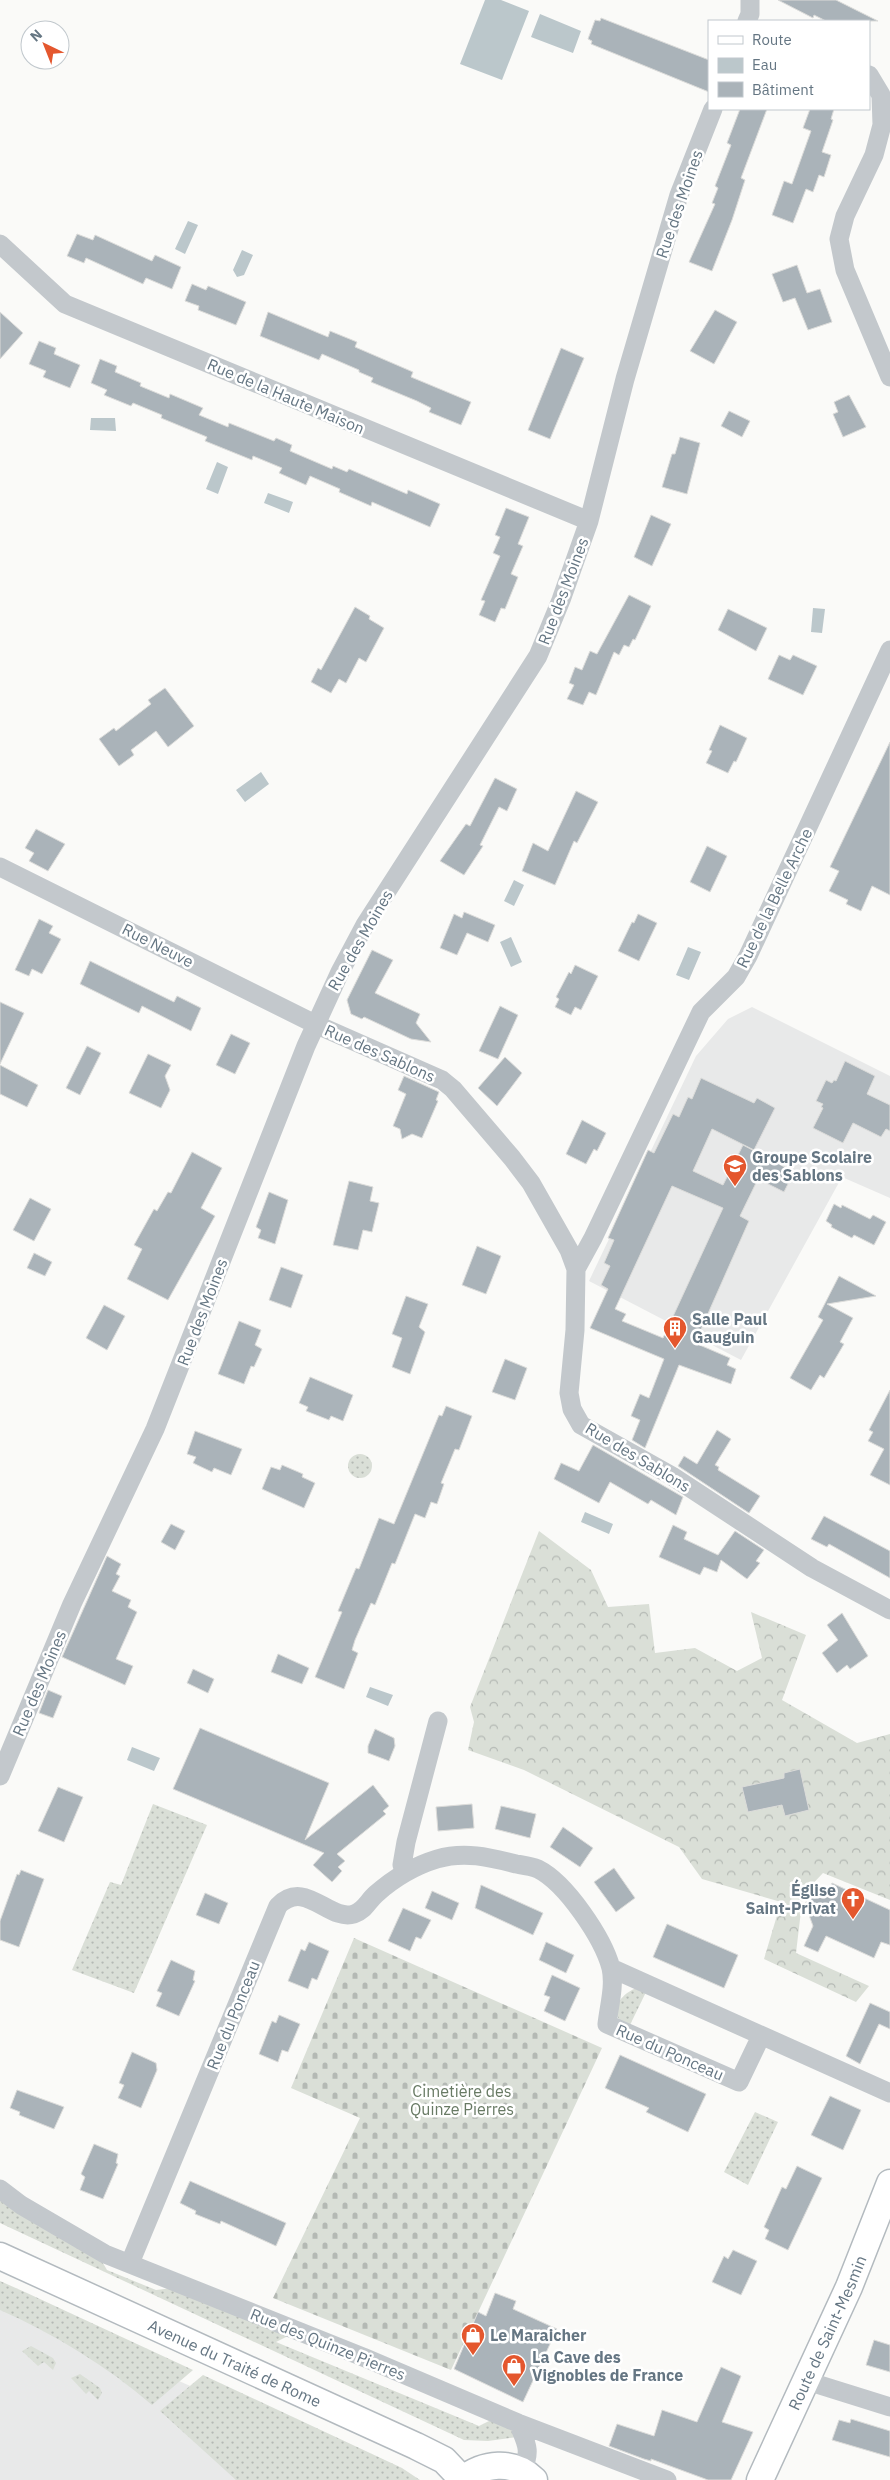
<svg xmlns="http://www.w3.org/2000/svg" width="890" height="2480" viewBox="0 0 890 2480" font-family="'IBM Plex Sans',sans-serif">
<defs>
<pattern id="grass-dots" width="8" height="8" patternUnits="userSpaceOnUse" patternTransform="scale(1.25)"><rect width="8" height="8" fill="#dadfd7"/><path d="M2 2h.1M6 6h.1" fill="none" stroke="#b4b9b4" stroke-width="1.8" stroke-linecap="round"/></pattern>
<pattern id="forest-crowns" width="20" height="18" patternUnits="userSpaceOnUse" patternTransform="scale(1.25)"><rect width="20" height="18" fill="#dadfd7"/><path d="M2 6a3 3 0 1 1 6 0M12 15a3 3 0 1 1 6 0" fill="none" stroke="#b4b9b4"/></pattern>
<pattern id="cemetery-stones" width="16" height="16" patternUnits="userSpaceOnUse" patternTransform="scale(1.25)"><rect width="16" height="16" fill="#dadfd7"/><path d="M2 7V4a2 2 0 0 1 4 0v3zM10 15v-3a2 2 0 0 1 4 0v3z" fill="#b4b9b4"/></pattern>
</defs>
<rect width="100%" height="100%" fill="#fafaf8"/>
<path fill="#e8e9e9" d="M752 1007 890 1076V1198L842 1177 741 1360 589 1281 696 1056 728 1019Z
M0 2302 403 2480H0Z"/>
<path fill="url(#grass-dots)" d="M348 1466a12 12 0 1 1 24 0a12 12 0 1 1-24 0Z
M153 1804 207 1825 134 1993 72 1970 110 1882 121 1885Z
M639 1987 647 1990 629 2027C604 2015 620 1993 639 1987Z
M755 2112 778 2122 748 2185 724 2172Z
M0 2194 100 2258 107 2270 156 2290 173 2288 290 2335 276 2342 479 2426 495 2418 507 2424 517 2437 488 2441 464 2440 0 2223Z
M0 2281 27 2293 193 2370 152 2405C107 2366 54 2334 0 2310Z
M31 2346 53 2358 56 2363 53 2370 44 2362 38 2366 22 2351Z
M80 2374 100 2388 102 2393 98 2400 89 2391 86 2394 71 2378Z
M203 2375 402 2468 420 2480H236L160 2411Z"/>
<path fill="url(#forest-crowns)" d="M539 1531 591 1570 608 1607 649 1604 655 1653 695 1648 737 1671 762 1658 751 1612 806 1635 782 1700 857 1743 890 1734V1900L823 1873 803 1894 796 1953 869 1986 856 2002 764 1959 781 1902 702 1879 679 1847 524 1770 468 1750 474 1722 470 1707Z"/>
<path fill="url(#cemetery-stones)" d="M354 1938 602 2048 451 2370 273 2298 360 2118 291 2088Z"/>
<path fill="#bbc7cb" d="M485 0H501L529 11 502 80 460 64Z
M540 14 581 31 573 53 531 37Z
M188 221 198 225 185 254 175 249Z
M242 250 253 255 244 275 237 277 233 270Z
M91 418H115L116 431 90 430Z
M217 462 228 467 218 494 206 489Z
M268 493 293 502 289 513 264 503Z
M813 608 825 609 822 633 811 632Z
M261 772 269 784 245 802 236 790Z
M514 880 524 885 514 906 504 901Z
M511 937 522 962 511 967 500 942Z
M688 947 701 952 689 980 676 975Z
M585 1512 613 1524 609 1534 581 1522Z
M370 1687 393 1695 388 1706 366 1697Z
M132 1747 160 1758 154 1771 127 1760Z"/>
<path fill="#aab3b9" stroke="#dcdcda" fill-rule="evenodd" d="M778 0H836L878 21H826L814 15 813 18Z
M601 18 709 60V92L591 44 592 41 588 39 595 20 600 21Z
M740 109H767L741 178 745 180 732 220 712 271 689 262 715 204 712 203 718 188 715 186 731 145 727 143Z
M810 109H834L831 119 833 120 822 152 831 155 824 177 819 175 813 192 806 189 793 223 772 215 784 181 792 184 811 131 803 128Z
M77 234 93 240 95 235 152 261 155 255 181 267 172 289 146 278 143 284 86 258 84 263 67 256Z
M797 265 807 293 820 289 832 322 808 330 795 298 783 302 772 274Z
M192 284 206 290 208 286 246 302 236 325 198 310 199 306 185 301Z
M715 310 737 322 714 364 690 351Z
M0 312 23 333 0 359Z
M268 312 328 337 330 331 357 342 355 347 413 372 411 377 471 402 461 425 429 412 431 408 417 401 371 382 373 378 359 372V370L322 354 319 360 260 336Z
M39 341 56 348 54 354 80 365 70 388 43 377 46 371 29 364Z
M561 348 584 358 550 439 528 430Z
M100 359 117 366 115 372 141 383 140 386 169 398 170 394 203 408 199 415 228 427 229 423 274 441 276 438 292 445 290 451 332 469 333 466 347 472 349 469 407 494 408 490 440 504 430 527 372 502 371 506 339 492 340 489 310 476 306 485 279 473 282 468 253 456 252 460 205 441 207 437 161 418 162 415 133 403 131 406 104 395 107 390 91 383Z
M849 395 866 427 843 437 833 414 838 412 834 402Z
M729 411 750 421 742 437 721 426Z
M680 437 700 443 687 494 662 487 672 454H675Z
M506 508 529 517 518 544 523 546 511 574 518 577 505 609 501 608 495 622 479 615 485 601 481 600 500 556 493 553 500 537 495 535Z
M651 515 671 524 652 566 634 557Z
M629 595 651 606 635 640 633 639 629 647 624 645 619 655 614 652 596 695 589 692 583 705 567 699 574 685 569 683 575 667 582 670 590 651 597 654Z
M355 607 370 616 369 619 384 628 366 662 359 658 346 683 339 679 331 693 311 682 318 668 321 670Z
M728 609 767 628 756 651 718 630Z
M779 655 790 660 793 655 817 666 803 695 768 679Z
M165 688 194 726 168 747 156 731 131 750 134 755 119 766 99 739 114 728 116 731 151 704 148 700Z
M720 725 747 738 736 762 734 761 728 773 706 763 712 751 709 750Z
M890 742V895L872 886 861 911 846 904 848 900 829 891 839 871 830 867Z
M495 778 517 789 507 811 499 807 480 845 483 846 464 875 440 861 466 824 470 826Z
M576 791 598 802 577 843 574 841 555 885 522 871 533 843 548 851Z
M36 829 65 844 48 871 29 861 34 853 25 848Z
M707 846 727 856 710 892 690 882Z
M464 912 495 925 488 942 467 933 457 955 440 948 454 914 462 918Z
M638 914 657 923 639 961 618 951 632 922 634 923Z
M39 919 53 926 49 933 61 939 42 974 32 969 29 976 15 970Z
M372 950 393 960 375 993 420 1014 416 1023 431 1042 411 1039 364 1017 362 1019 351 1014 347 1000Z
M90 961 174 1002 177 996 201 1008 191 1031 142 1006 139 1013 80 984Z
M575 965 598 976 581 1010 575 1007 571 1015 555 1007 559 999 556 997 569 972 571 974Z
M0 1002 24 1013 0 1064Z
M500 1006 518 1015 498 1059 479 1051Z
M231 1034 250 1043 235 1074 216 1065Z
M87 1046 101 1053 80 1095 66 1088Z
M148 1054 171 1065 165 1076 170 1090 161 1108 129 1093Z
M505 1057 522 1073 497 1106 478 1088Z
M845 1061 875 1076 867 1094 890 1105V1131L886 1129 881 1137 853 1123 843 1143 813 1128 823 1108 821 1107 823 1104 816 1101 826 1080 832 1083 834 1080 836 1081Z
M0 1065 38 1085 27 1107 0 1094Z
M404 1076 439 1092 436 1100 438 1101 422 1138 412 1134 402 1139 400 1129 393 1126 406 1094 398 1090Z
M701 1078 754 1103 757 1098 775 1108 754 1150 712 1129 693 1171 723 1185 743 1145 794 1172 784 1192 758 1179 740 1216 749 1221 695 1343 730 1358 727 1365 736 1369 731 1384 679 1365 645 1448 632 1440 640 1420 631 1416 640 1394 649 1398 664 1359 590 1328 608 1289 601 1285 610 1266 604 1263 614 1240 608 1238 648 1150 654 1153 673 1114 679 1117 688 1097 692 1099ZM672 1186 723 1208 663 1338 622 1321 626 1314 615 1309Z
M582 1120 606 1133 597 1151 594 1149 586 1164 566 1154Z
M192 1152 222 1168 201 1208 215 1216 168 1300 127 1279 142 1249 134 1245 154 1209 157 1211 168 1192 171 1193Z
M349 1181 373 1187 370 1201 379 1203 372 1232 363 1230 358 1250 333 1245Z
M269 1192 288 1200 275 1244 258 1238 261 1230 256 1227Z
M30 1198 51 1209 34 1241 13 1230Z
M834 1204 841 1208 842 1205 870 1219 873 1215 886 1222 874 1245 854 1235 852 1238 831 1227 832 1225 826 1221Z
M477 1246 501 1256 486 1294 462 1285Z
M34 1253 52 1262 45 1276 27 1268Z
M281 1267 303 1275 291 1308 269 1300Z
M839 1276 876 1296 827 1304 853 1318 840 1342 844 1344 824 1378 820 1375 811 1390 790 1378 823 1320 818 1317Z
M406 1296 428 1304 419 1327 425 1332 410 1374 392 1367 402 1338 392 1334Z
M104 1305 125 1316 107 1350 86 1338Z
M239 1321 261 1330 255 1345 262 1349 254 1367 251 1366 244 1384 218 1374Z
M505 1359 527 1368 515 1400 492 1392Z
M310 1377 353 1395 343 1421 331 1416 329 1420 306 1411 308 1407 299 1403Z
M890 1390V1485L870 1475 884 1449 868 1441 873 1432 869 1430Z
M446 1406 472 1416 459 1450 455 1449 441 1483 444 1484 437 1504 431 1502 425 1518 415 1514 395 1564 392 1563 375 1605 371 1603 355 1640 352 1650 358 1653 344 1689 315 1677 342 1612 338 1611 356 1568 359 1569 379 1518 394 1524 439 1415 442 1416Z
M717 1430 731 1439 715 1465 719 1467 718 1470 760 1496 749 1513 678 1466 684 1456 697 1464Z
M195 1431 242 1449 231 1475 214 1468 212 1472 193 1463 196 1457 187 1454Z
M593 1445 683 1497 676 1515 651 1500 648 1504 610 1482 599 1503 554 1479 561 1463 579 1471Z
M282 1465 303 1474 302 1477 315 1483 304 1508 262 1489 271 1467 280 1470Z
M824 1516 890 1551V1578L829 1544 827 1547 811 1539Z
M171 1524 185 1531 175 1550 161 1542Z
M673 1525 687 1532 684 1539 718 1555 735 1531 764 1550 756 1561 760 1563 747 1579 721 1560 717 1572 704 1567 700 1575 659 1557Z
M107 1556 121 1564 116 1574 120 1576 112 1591 131 1600 128 1607 137 1612 116 1659 133 1666 125 1685 62 1657Z
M842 1613 868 1656 850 1669 847 1665 837 1673 822 1653 838 1640 827 1625Z
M278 1654 309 1668 302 1684 271 1672Z
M193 1669 214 1679 208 1693 187 1683Z
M48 1690 62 1696 53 1718 39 1713Z
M200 1728 329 1783 305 1840 373 1785 389 1806 383 1811 386 1814 337 1854 345 1861 338 1867 342 1871 332 1882 313 1865 324 1853 173 1789Z
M375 1729 394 1738 395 1746 389 1761 368 1753V1746Z
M800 1769 809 1810 785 1816 782 1805 748 1812 742 1787 784 1778V1773Z
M58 1787 83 1797 64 1842 38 1831Z
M472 1804 474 1828 438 1831 436 1807Z
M501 1806 536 1814 530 1838 495 1829Z
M563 1827 593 1848 580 1867 550 1847Z
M614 1868 635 1898 616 1912 594 1882Z
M21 1870 44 1879 19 1947 0 1940V1921L17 1874 19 1875Z
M832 1883 890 1910V1945L881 1942 874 1958 826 1936 818 1952 804 1946 813 1926 805 1904 809 1896 818 1891 827 1894Z
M481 1885 543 1913 533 1935 475 1908Z
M432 1891 459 1903 452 1920 425 1908Z
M205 1893 228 1903 219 1924 196 1915Z
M403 1908 431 1920 421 1939 416 1937 410 1951 388 1941Z
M667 1924 738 1955 724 1988 653 1957Z
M309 1942 329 1951 317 1980 312 1978 308 1989 288 1981 301 1949 305 1951Z
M546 1942 574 1955 566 1973 539 1960Z
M171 1960 195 1971 193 1980 195 1981 179 2016 156 2006 162 1993 157 1991Z
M552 1975 580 1988 565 2021 544 2011 550 1997 544 1995Z
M870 2003 890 2012V2029L879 2024 860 2064 846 2056Z
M279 2015 300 2024 288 2052 282 2050 278 2062 259 2054 272 2021 276 2023Z
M132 2052 156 2063 157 2070 141 2108 118 2098 124 2085 119 2083Z
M620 2055 706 2094 688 2132 646 2112 649 2108 605 2088Z
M17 2090 64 2107 54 2129 19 2115 20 2112 10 2108Z
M830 2096 861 2110 843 2150 811 2135Z
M94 2144 118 2154 116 2163 118 2164 103 2199 80 2190 85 2177 81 2174Z
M797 2166 822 2178 788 2250 765 2239 769 2230 764 2227 782 2187 786 2189Z
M190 2181 286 2223 276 2246 221 2221 220 2224 195 2214 196 2211 180 2203Z
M733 2250 757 2261 741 2295 712 2282 724 2256 728 2259Z
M495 2293 516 2301 513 2309 557 2329 523 2402 454 2369 478 2312 486 2316Z
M874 2340 890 2345V2372L866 2365Z
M721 2367 741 2376 722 2422 753 2432 731 2480H708L651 2459V2461L644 2459 609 2446 617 2424 654 2436 662 2410 697 2422Z
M851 2419 890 2431V2457L832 2440 839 2420 850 2423Z"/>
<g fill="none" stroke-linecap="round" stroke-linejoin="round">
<g stroke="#b3babf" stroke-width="29">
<g id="secondary">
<path id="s1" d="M0 2256 416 2446 444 2460 462 2479"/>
<path d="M462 2480C483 2463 513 2459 534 2480"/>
<path id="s2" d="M760 2480 849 2287 890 2183"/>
</g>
</g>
<path stroke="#c3c8cc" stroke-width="19" d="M747 21 750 14V0
M869 75 881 95 882 125 874 155 845 216 839 239 845 270 890 377
M0 244 65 304 589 521
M0 867 315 1024 442 1080 453 1089 512 1158 531 1183 569 1250 576 1269 575 1330 569 1393 572 1409 581 1425 672 1476 812 1568 890 1610
M576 1269 593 1238 701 1012 736 977 748 956 890 650
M0 1776 72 1604 155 1429 306 1046 340 972 365 925 538 656 561 600 589 521 625 379 679 195 713 109
M405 1872 402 1865 406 1842 438 1721
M611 1968 890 2093
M0 2189 21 2205 105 2254 363 2357 518 2423 667 2480
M130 2263 278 1906C305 1878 329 1922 354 1914 364 1911 368 1901 376 1894 394 1878 414 1866 437 1859 464 1851 489 1857 516 1864 522 1865 531 1866 538 1869 566 1883 603 1938 611 1968 615 1986 609 2006 607 2024L739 2082 761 2036
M807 2381 890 2407
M518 2423C526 2443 532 2450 522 2471"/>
<use href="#secondary" stroke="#fff" stroke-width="26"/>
</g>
<defs>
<g id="school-pin" transform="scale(1.25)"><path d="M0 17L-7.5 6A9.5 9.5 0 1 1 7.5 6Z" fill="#e4572e" stroke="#fff"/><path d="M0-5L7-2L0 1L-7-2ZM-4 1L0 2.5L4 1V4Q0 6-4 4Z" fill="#fff"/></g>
<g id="building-pin" transform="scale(1.25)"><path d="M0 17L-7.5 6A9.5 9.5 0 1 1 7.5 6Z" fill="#e4572e" stroke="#fff"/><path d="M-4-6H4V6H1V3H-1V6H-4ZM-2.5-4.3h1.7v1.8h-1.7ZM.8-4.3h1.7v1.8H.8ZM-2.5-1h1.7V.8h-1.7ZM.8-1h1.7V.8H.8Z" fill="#fff"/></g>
<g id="church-pin" transform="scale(1.25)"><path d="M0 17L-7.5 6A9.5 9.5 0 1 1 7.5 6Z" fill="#e4572e" stroke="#fff"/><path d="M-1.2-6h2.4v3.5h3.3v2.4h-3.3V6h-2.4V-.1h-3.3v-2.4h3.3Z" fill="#fff"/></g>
<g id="shop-pin" transform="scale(1.25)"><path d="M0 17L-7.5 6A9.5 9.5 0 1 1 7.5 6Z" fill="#e4572e" stroke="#fff"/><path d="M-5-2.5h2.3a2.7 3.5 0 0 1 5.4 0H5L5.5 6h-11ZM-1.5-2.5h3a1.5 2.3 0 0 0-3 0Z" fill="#fff"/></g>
</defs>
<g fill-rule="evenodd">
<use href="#school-pin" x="735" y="1166"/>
<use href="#building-pin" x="675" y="1328"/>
<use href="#church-pin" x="853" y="1899"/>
<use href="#shop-pin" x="473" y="2335"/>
<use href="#shop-pin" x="514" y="2366"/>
</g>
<g text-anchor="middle" stroke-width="5" stroke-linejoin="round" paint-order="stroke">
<g font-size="16" fill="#657683" stroke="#fff">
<text transform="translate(679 204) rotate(-71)" y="6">Rue des Moines</text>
<text transform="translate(286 396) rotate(23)" y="6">Rue de la Haute Maison</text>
<text transform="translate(563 591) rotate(-69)" y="6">Rue des Moines</text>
<text transform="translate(774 898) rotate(-64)" y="6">Rue de la Belle Arche</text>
<text transform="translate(360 940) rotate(-60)" y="6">Rue des Moines</text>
<text transform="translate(158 945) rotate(27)" y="6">Rue Neuve</text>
<text transform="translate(380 1053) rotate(24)" y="6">Rue des Sablons</text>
<text transform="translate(202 1312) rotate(-69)" y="6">Rue des Moines</text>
<text transform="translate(638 1457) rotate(31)" y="6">Rue des Sablons</text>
<text transform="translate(39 1683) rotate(-67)" y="6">Rue des Moines</text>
<text transform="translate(233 2015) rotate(-68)" y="6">Rue du Ponceau</text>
<text transform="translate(670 2052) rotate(24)" y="6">Rue du Ponceau</text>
<text dy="6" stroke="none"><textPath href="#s2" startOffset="162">Route de Saint-Mesmin</textPath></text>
<text transform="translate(328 2344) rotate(22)" y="6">Rue des Quinze Pierres</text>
<text dy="6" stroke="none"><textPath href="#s1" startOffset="258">Avenue du Traité de Rome</textPath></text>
</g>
<g font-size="16" font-weight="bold" fill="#657683" stroke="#fff" text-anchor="start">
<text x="752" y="1163">Groupe Scolaire<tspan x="752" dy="18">des Sablons</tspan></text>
<text x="692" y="1325">Salle Paul<tspan x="692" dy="18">Gauguin</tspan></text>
<text x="836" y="1896" text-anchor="end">Église<tspan x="836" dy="18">Saint-Privat</tspan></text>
<text x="490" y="2341">Le Maraicher</text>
<text x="532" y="2363">La Cave des<tspan x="532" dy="18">Vignobles de France</tspan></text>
</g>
<g font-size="16" fill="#687a64" stroke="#fff">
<text x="462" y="2097">Cimetière des<tspan x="462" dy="18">Quinze Pierres</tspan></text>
</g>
</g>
<rect x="708" y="20" width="162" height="90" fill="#ffffff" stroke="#c1c8cd"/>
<rect x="718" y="36" width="25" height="8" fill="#ffffff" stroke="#c1c8cd"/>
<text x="752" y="45" font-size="15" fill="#657683">Route</text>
<rect x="718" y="58" width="25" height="15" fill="#bbc7cb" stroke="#c1c8cd"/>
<text x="752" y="70" font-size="15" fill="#657683">Eau</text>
<rect x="718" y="82" width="25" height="15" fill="#aab3b9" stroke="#c1c8cd"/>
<text x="752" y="95" font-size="15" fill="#657683">Bâtiment</text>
<g transform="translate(45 45) rotate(317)"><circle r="24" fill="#ffffff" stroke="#c1c8cd"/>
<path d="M0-4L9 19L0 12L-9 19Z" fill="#e4572e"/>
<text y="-8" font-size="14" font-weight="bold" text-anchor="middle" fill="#657683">N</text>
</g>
</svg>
